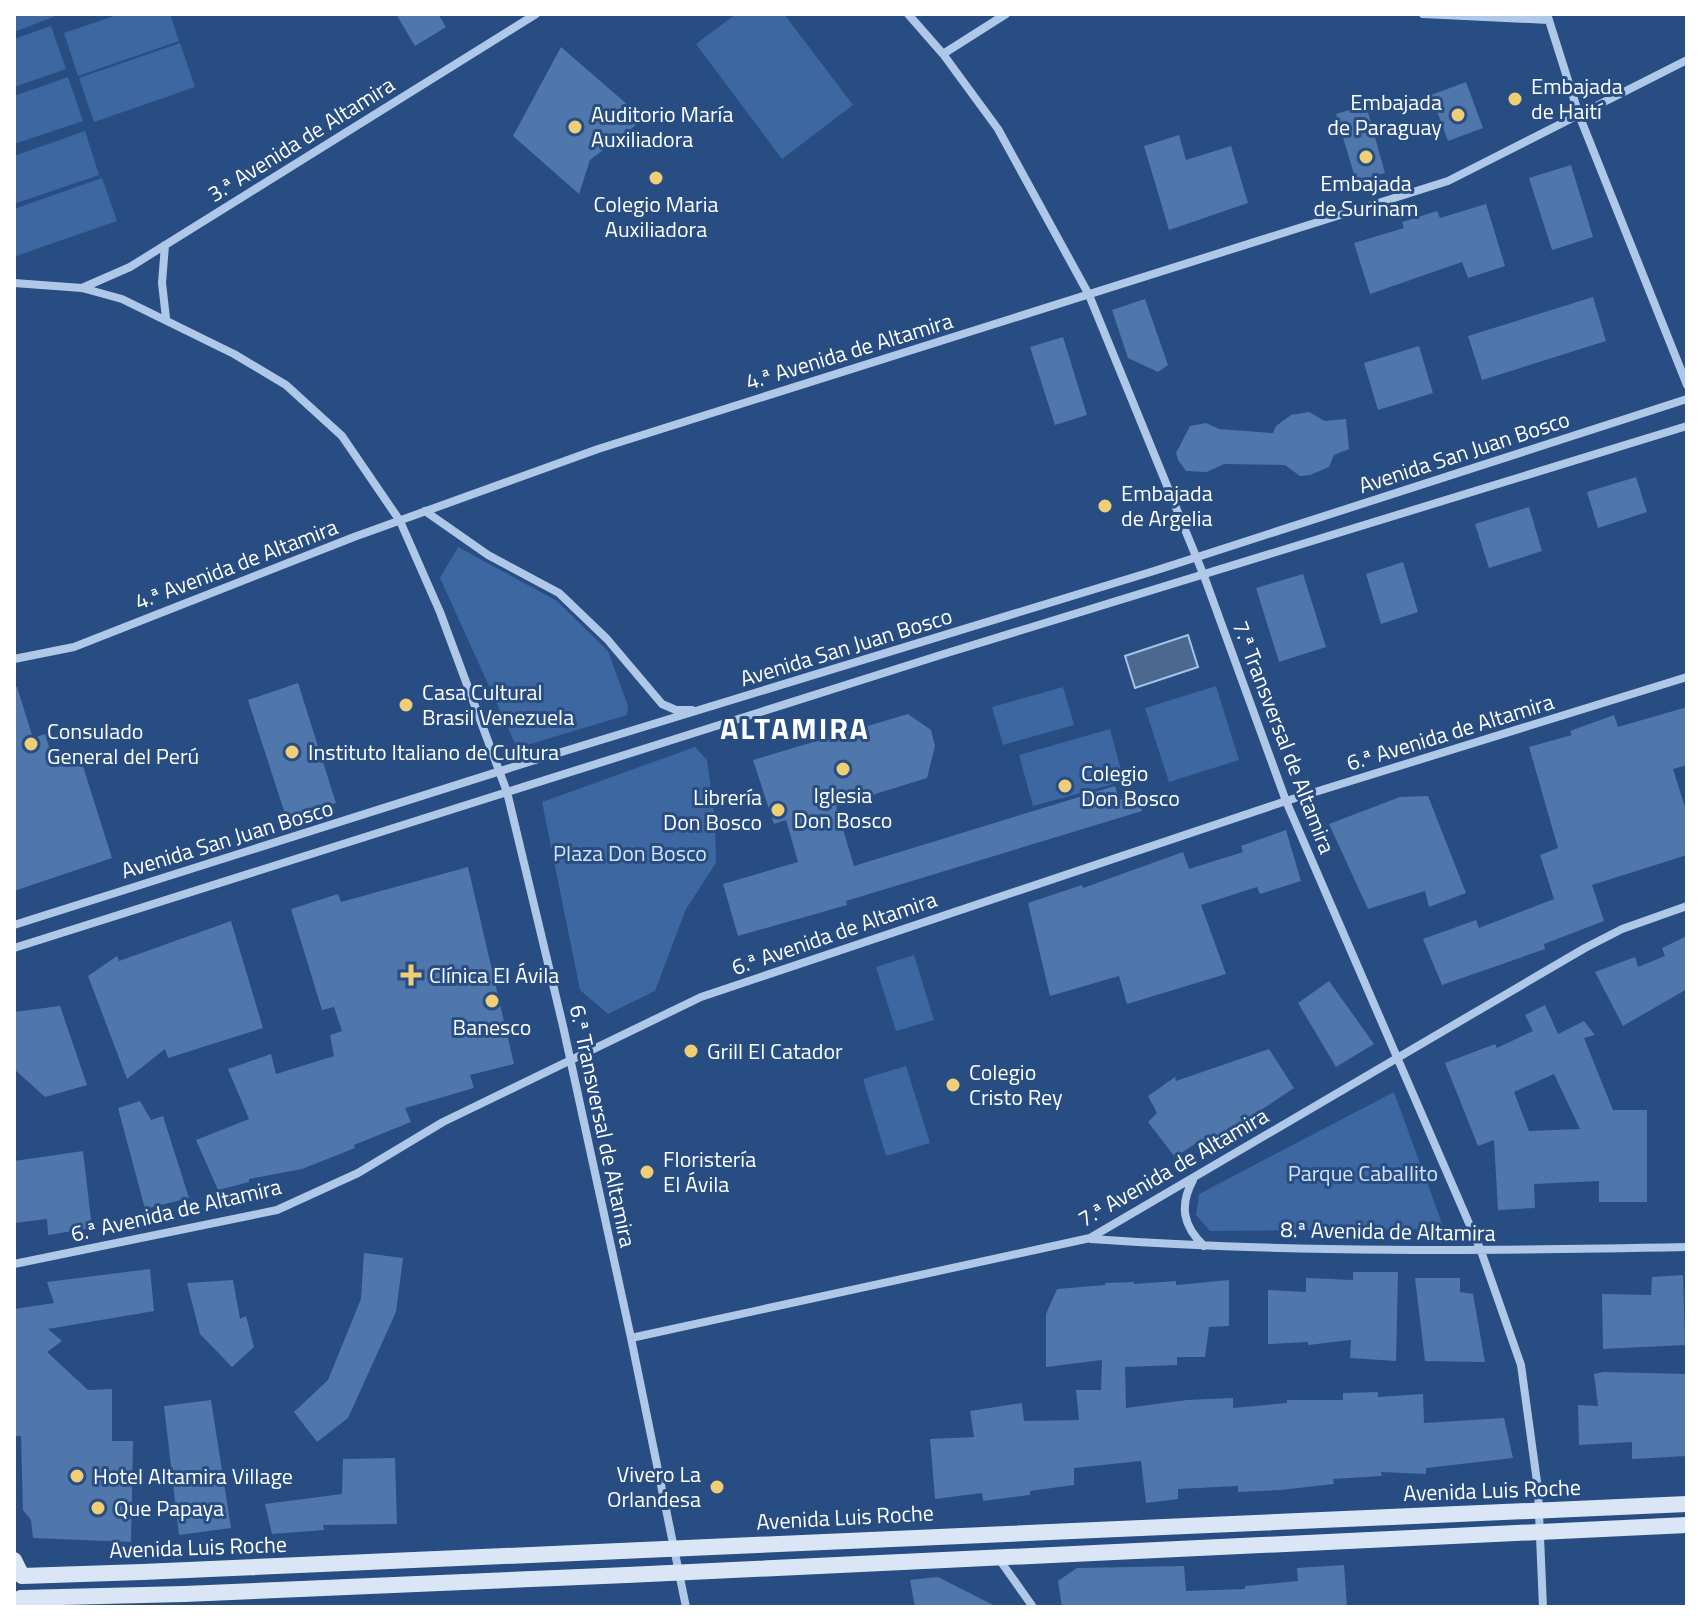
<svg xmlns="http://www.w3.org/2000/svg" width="1701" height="1621" viewBox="0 0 1701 1621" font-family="'Titillium Web',sans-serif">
<rect width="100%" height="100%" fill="#274d83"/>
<path fill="#3c67a0" d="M14 14H61L14 32Z
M120 14H170L179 41 78 76 64 33Z
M736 14H784L853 105 782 159 696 44Z
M51 26 66 69 14 87V39Z
M180 43 195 87 94 122 79 78Z
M68 77 83 121 14 144V96Z
M85 131 99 175 14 204V156Z
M102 178 117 221 16 256 14 209Z
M458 547 557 601 608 651 628 706 627 715 517 748 440 578Z
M1216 686 1239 760 1169 782 1145 708Z
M1063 687 1074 725 1003 745 992 707Z
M1110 729 1124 781 1033 806 1019 755Z
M695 747 707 760 715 819 716 863 686 909 655 991 608 1014 580 990 542 802Z
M914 955 934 1020 896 1031 876 967Z
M906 1066 930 1143 886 1156 863 1079Z
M1394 1092 1444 1229 1210 1231 1196 1215 1199 1194Z"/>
<path fill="#4d688f" stroke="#a5c2e7" stroke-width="2" d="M1188 635 1198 667 1135 688 1125 656Z"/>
<path fill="#4f77ab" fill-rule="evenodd" d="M396 14H438L446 27 415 46Z
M561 47 644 119 590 160 579 194 513 136Z
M1466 82 1483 128 1448 141 1431 95Z
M1366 105 1385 173 1356 181 1336 114Z
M1179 135 1186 160 1231 146 1248 203 1169 230 1144 146Z
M1571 165 1593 237 1552 250 1529 178Z
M1486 204 1505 266 1468 278 1462 262 1370 294 1354 243 1404 228 1402 222 1437 211 1440 218Z
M1593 297 1606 341 1482 380 1468 336Z
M1145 299 1168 365 1158 372 1128 358 1112 310Z
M1063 337 1087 415 1055 425 1030 347Z
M1419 346 1433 393 1378 410 1364 363Z
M1309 412 1325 421 1346 419 1349 449 1334 455 1329 467 1310 475 1300 476 1285 465 1224 464 1207 472 1186 471 1178 460 1176 453 1190 426 1206 423 1219 429 1273 433 1276 426 1291 415Z
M1636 477 1647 512 1598 528 1587 492Z
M1529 507 1542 551 1489 568 1475 524Z
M1403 562 1418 612 1381 624 1366 574Z
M1303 574 1326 647 1279 662 1256 588Z
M298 683 336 803 287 820 248 700Z
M14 687H17L33 738 45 734 55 766 80 757 112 858 14 891Z
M1687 707V765L1673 769 1687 814V855L1592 885 1604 921 1544 944 1545 949 1442 985 1423 939 1476 920 1479 928 1554 899 1540 855 1558 848 1529 747 1572 735 1570 731 1614 715 1618 727Z
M908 714 931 730 935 746 927 778 836 806 854 866 1115 786 1119 800 1137 794 1142 811 846 901 847 905 738 936 723 884 798 862 786 820 774 824 753 760Z
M1428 796 1466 893 1429 907 1425 891 1368 909 1329 824 1400 797Z
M1286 830 1301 881 1260 894 1257 887 1201 905 1226 974 1127 1004 1119 976 1050 996 1028 903 1082 885 1083 888 1183 852 1189 869 1243 852 1241 846Z
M468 867 514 1064 470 1075 474 1088 405 1108 411 1122 354 1145 355 1148 302 1169 249 1179V1182L218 1190 196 1140 249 1119 228 1069 271 1054 276 1074 334 1056 330 1035 342 1031 334 1007 322 1010 291 909 338 894 341 902Z
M231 921 263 1028 168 1058 165 1049 127 1079 88 976 117 956 119 961Z
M1687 936V989L1623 1026 1595 972 1635 957 1638 967 1665 956 1662 948Z
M1329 981 1374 1044 1336 1067 1298 1003Z
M1545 1005 1558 1034 1584 1021 1595 1035 1584 1038 1613 1110H1647V1202H1599V1181L1534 1184 1535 1208 1498 1210 1494 1140 1478 1146 1445 1063 1495 1044 1497 1048 1533 1031 1525 1015ZM1554 1074 1580 1129 1529 1131 1514 1092Z
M60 1006 87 1085 45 1097 14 1069V1012Z
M1269 1049 1294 1088 1231 1130 1233 1133 1211 1145 1201 1140 1175 1157 1148 1122 1157 1113 1148 1096 1175 1077 1176 1081Z
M140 1101 151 1120 163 1116 189 1198 145 1209 118 1108Z
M83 1151 92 1228 48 1235 47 1219 14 1223V1161Z
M364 1253 403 1258 396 1312 348 1418 317 1442 294 1412 328 1380 361 1299Z
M150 1269 154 1311 48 1329 62 1341 47 1352 88 1390 112 1389V1441H133L131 1542 33 1538 31 1520 23 1510 21 1436H14V1309L54 1303 47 1282Z
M1353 1272H1398L1396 1361 1350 1358 1351 1340 1308 1345V1342L1268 1344V1290L1306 1292V1278L1353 1280Z
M1683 1275 1685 1345 1603 1349 1602 1294 1651 1295 1652 1277Z
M1415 1278H1460V1292L1473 1294 1485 1362 1425 1361Z
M233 1280 240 1319 246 1316 254 1347 232 1367 200 1334 187 1283Z
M1229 1280V1326L1209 1327 1205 1357H1177V1365L1125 1367 1126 1408 1187 1400 1233 1398V1408L1287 1403V1400H1343V1393L1378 1392V1397L1423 1394 1424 1423 1504 1418 1513 1458 1426 1468V1474L1381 1472 1382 1476 1333 1479 1334 1484 1280 1490 1238 1492V1486L1178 1489V1499L1146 1503 1141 1461 1074 1468V1485L1030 1491V1495L983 1501 982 1493 935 1499 930 1439 974 1437 970 1411 1022 1403 1024 1421 1079 1420 1076 1390H1101L1102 1360 1046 1367V1314L1057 1289 1105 1285V1283L1134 1282V1284L1176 1281V1285Z
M1603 1372 1687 1374V1456L1632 1459V1442L1579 1445 1578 1405 1598 1406 1594 1374Z
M211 1400 231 1528 179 1535 164 1406Z
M395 1458 397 1524 323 1525 324 1530 272 1534 265 1504 342 1494 343 1459Z
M1344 1565 1347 1607H1062L1058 1581 1077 1568 1184 1566 1186 1591 1245 1589V1586L1298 1581 1297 1568Z
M938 1577 997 1607H915L910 1580Z"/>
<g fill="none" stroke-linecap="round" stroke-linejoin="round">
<path stroke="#b0c8e7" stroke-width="8" d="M908 14 943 54 998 129 1089 295 1204 576 1286 801 1481 1251 1521 1365 1538 1489 1543 1607
M1423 14 1549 20
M1547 14 1579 115 1687 385
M943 54 1006 14
M165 245 162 283 166 318
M14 283 82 288 122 299 234 354 286 385 342 436 400 521 440 612 507 792 563 1026 631 1338 686 1607
M82 288 130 267 536 14
M425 511 488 555 559 593 607 639 662 704 676 710H692
M14 659 74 647 354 537 598 449 1448 181 1687 60
M14 925 532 761 1154 571 1687 399
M14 948 947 653 1687 426
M1193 1180C1179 1206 1183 1226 1204 1246
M1091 1239C1289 1253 1488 1251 1687 1247
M14 1264 277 1210 358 1173 443 1122 701 997 1286 801 1687 677
M631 1338 1090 1238 1585 948 1622 929 1687 906
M999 1559 1033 1607"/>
<path stroke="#dae6f6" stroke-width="16" d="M14 1560 22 1576 142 1572 1687 1504
M16 1607 21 1598 184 1594 627 1575 1687 1525"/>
</g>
<g fill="#efce76" stroke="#274d83" stroke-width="3">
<circle cx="1515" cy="99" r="8"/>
<circle cx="1458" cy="115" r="8"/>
<circle cx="575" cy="127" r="8"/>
<circle cx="1366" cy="157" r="8"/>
<circle cx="656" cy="178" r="8"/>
<circle cx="1105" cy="506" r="8"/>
<circle cx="406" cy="705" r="8"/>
<circle cx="31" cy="744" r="8"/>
<circle cx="292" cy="752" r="8"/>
<circle cx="843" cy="769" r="8"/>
<circle cx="1065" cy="786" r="8"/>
<circle cx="778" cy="810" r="8"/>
<path d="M407 963h8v8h8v8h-8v8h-8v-8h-8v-8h8z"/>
<circle cx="492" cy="1001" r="8"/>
<circle cx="691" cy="1051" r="8"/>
<circle cx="953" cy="1085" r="8"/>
<circle cx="647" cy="1172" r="8"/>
<circle cx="77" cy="1476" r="8"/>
<circle cx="717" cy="1487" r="8"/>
<circle cx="98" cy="1508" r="8"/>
</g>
<g text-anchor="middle" stroke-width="6" stroke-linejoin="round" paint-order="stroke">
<g font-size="22" fill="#fff" stroke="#274d83" text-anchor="start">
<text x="1531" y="94">Embajada<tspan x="1531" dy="25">de Haití</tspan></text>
<text x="1442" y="110" text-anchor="end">Embajada<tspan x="1442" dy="25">de Paraguay</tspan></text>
<text x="591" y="122">Auditorio María<tspan x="591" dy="25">Auxiliadora</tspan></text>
<text x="1366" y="191" text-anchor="middle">Embajada<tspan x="1366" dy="25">de Surinam</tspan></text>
<text x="656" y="212" text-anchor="middle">Colegio Maria<tspan x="656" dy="25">Auxiliadora</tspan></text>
<text x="1121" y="501">Embajada<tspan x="1121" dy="25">de Argelia</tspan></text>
<text x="422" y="700">Casa Cultural<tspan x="422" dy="25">Brasil Venezuela</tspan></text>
<text x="47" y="739">Consulado<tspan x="47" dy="25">General del Perú</tspan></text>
<text x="308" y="760">Instituto Italiano de Cultura</text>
<text x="1081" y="781">Colegio<tspan x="1081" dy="25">Don Bosco</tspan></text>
<text x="843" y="803" text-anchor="middle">Iglesia<tspan x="843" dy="25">Don Bosco</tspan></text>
<text x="762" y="805" text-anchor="end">Librería<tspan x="762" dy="25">Don Bosco</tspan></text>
<text x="429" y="983">Clínica El Ávila</text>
<text x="492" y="1035" text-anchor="middle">Banesco</text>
<text x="707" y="1059">Grill El Catador</text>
<text x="969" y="1080">Colegio<tspan x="969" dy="25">Cristo Rey</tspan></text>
<text x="663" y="1167">Floristería<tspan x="663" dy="25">El Ávila</tspan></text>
<text x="701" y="1482" text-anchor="end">Vivero La<tspan x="701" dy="25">Orlandesa</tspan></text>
<text x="93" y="1484">Hotel Altamira Village</text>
<text x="114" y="1516">Que Papaya</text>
</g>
<g font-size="22" fill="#fff" stroke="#274d83">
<text transform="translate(301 139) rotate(-32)" y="8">3.ª Avenida de Altamira</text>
<text transform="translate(849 351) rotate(-17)" y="8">4.ª Avenida de Altamira</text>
<text transform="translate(1464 452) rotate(-18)" y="8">Avenida San Juan Bosco</text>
<text transform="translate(236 564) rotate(-21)" y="8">4.ª Avenida de Altamira</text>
<text transform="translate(846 647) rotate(-17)" y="8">Avenida San Juan Bosco</text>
<text transform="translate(1450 732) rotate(-17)" y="8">6.ª Avenida de Altamira</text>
<text transform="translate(1284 737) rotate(69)" y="8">7.ª Transversal de Altamira</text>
<text transform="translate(227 839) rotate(-17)" y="8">Avenida San Juan Bosco</text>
<text transform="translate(834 933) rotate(-19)" y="8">6.ª Avenida de Altamira</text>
<text transform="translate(603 1126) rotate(78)" y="8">6.ª Transversal de Altamira</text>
<text transform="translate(1173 1167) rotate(-30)" y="8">7.ª Avenida de Altamira</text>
<text transform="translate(176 1210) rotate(-13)" y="8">6.ª Avenida de Altamira</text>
<text transform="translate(1388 1231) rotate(1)" y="8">8.ª Avenida de Altamira</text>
<text transform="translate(1492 1490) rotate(-2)" y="8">Avenida Luis Roche</text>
<text transform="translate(845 1517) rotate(-3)" y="8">Avenida Luis Roche</text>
<text transform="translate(198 1547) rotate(-2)" y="8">Avenida Luis Roche</text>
</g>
<g font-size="22" fill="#d3e2f6" stroke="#274d83">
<text x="630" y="861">Plaza Don Bosco</text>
<text x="1363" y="1181">Parque Caballito</text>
</g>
<g font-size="30" font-weight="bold" letter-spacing="2" fill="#fff" stroke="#274d83">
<text x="795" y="739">ALTAMIRA</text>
</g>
</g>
<rect width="1701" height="1621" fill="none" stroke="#ffffff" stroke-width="32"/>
</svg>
